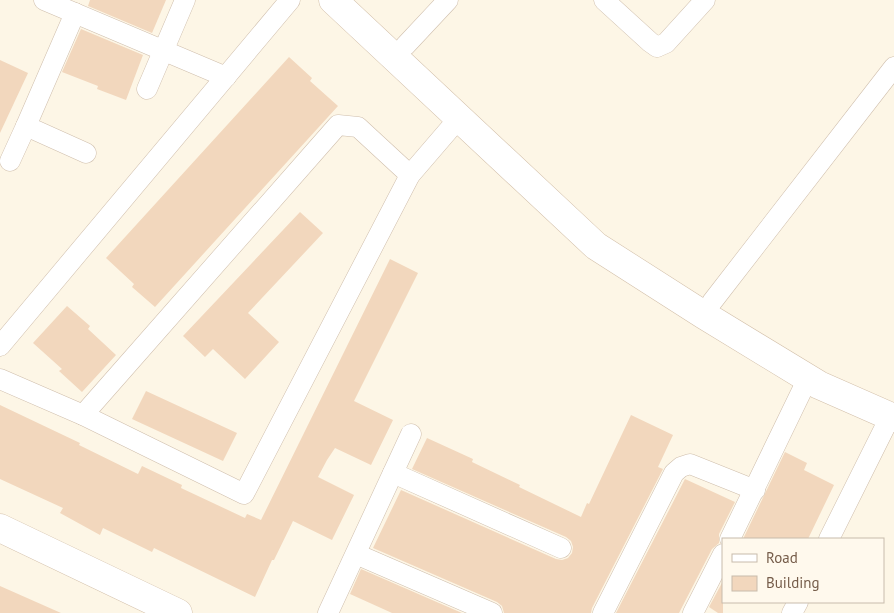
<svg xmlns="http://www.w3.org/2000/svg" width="894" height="613" viewBox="0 0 894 613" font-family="'PT Sans',sans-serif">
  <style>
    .building { fill: #f2d7bd }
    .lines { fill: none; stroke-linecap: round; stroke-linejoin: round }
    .street-casing { stroke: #cfbeac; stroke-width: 21 }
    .secondary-casing { stroke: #d2bfa9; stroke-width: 29 }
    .street { stroke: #fff; stroke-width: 20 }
    .secondary { stroke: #fff; stroke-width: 28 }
  </style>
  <rect width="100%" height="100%" fill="#fdf6e6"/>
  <g class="building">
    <polygon points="90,0 166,0 152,33 88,6"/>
    <polygon points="81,29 143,55 126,100 97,89 98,86 62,72"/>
    <polygon points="289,57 312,78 310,81 338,106 155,307 132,287 134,284 106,258"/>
    <polygon points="0,60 28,73 0,133"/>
    <polygon points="300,212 323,233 248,313 279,342 245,379 213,349 205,357 183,336"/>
    <polygon points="390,259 418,273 354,401 393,420 371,465 335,448 327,460 318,477 354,495 332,540 293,521 274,560 272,560 255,597 154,548 152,552 103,528 100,535 60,513 63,508 0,479 0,405 80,443 79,445 138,474 142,466 182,485 181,488 245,518 247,514 261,520"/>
    <polygon points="67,306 90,326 88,329 116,355 82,392 59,371 62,369 33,343"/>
    <polygon points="146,391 237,433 223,461 132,419"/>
    <polygon points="631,415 673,435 658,467 663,469 592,608 591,613 504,613 502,606 497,602 373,548 401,490 556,559 562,560 568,558 572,553 573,547 571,541 566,537 412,469 427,438 473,459 472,462 520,485 519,487 581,517 587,503 589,504"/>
    <polygon points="785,452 807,463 804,470 834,485 808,539 743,539"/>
    <polygon points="685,479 735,502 719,534 719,543 712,549 679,613 616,613"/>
    <polygon points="361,569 462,613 392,613 350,594"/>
    <polygon points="723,581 723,613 718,613 709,607"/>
    <polygon points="0,586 61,613 0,613"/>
  </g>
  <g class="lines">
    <g class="street-casing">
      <g id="street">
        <polyline points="44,0 226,77"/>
        <polyline points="604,0 650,42 657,47 666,43 705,0"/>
        <polyline points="75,13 26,126 86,153"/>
        <polyline points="405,46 448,0"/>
        <polyline points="147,89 185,0"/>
        <polyline points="10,161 26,126"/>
        <polyline points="712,302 894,67"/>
        <polyline points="0,346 290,0"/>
        <polyline points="0,379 83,415 244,494 410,175 459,118"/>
        <polyline points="83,415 338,125 358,127 410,175"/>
        <polyline points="393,473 561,548"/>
        <polyline points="730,539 808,378"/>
        <polyline points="829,539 890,417"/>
        <polyline points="356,554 492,613"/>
        <polyline points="328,613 411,434"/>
        <polyline points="603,613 674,473 681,467 690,464 755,490"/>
        <polyline points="693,613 723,554"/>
        <polyline points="792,613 798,602"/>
      </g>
    </g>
    <g class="secondary-casing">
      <g id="secondary">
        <polyline points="333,0 596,246 704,315 819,385 894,418"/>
        <polyline points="0,528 178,613"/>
      </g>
    </g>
    <use href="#street" class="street"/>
    <use href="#secondary" class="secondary"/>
  </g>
  <rect x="722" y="538" width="162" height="65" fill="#fff9ed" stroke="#c8bbac"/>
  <rect x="732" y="554" width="25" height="8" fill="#ffffff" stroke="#c8bbac"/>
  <text x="766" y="563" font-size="15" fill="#765d4a">Road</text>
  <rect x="732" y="576" width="25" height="15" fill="#f2d7bd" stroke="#c8bbac"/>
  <text x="766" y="588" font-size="15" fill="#765d4a">Building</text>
</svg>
